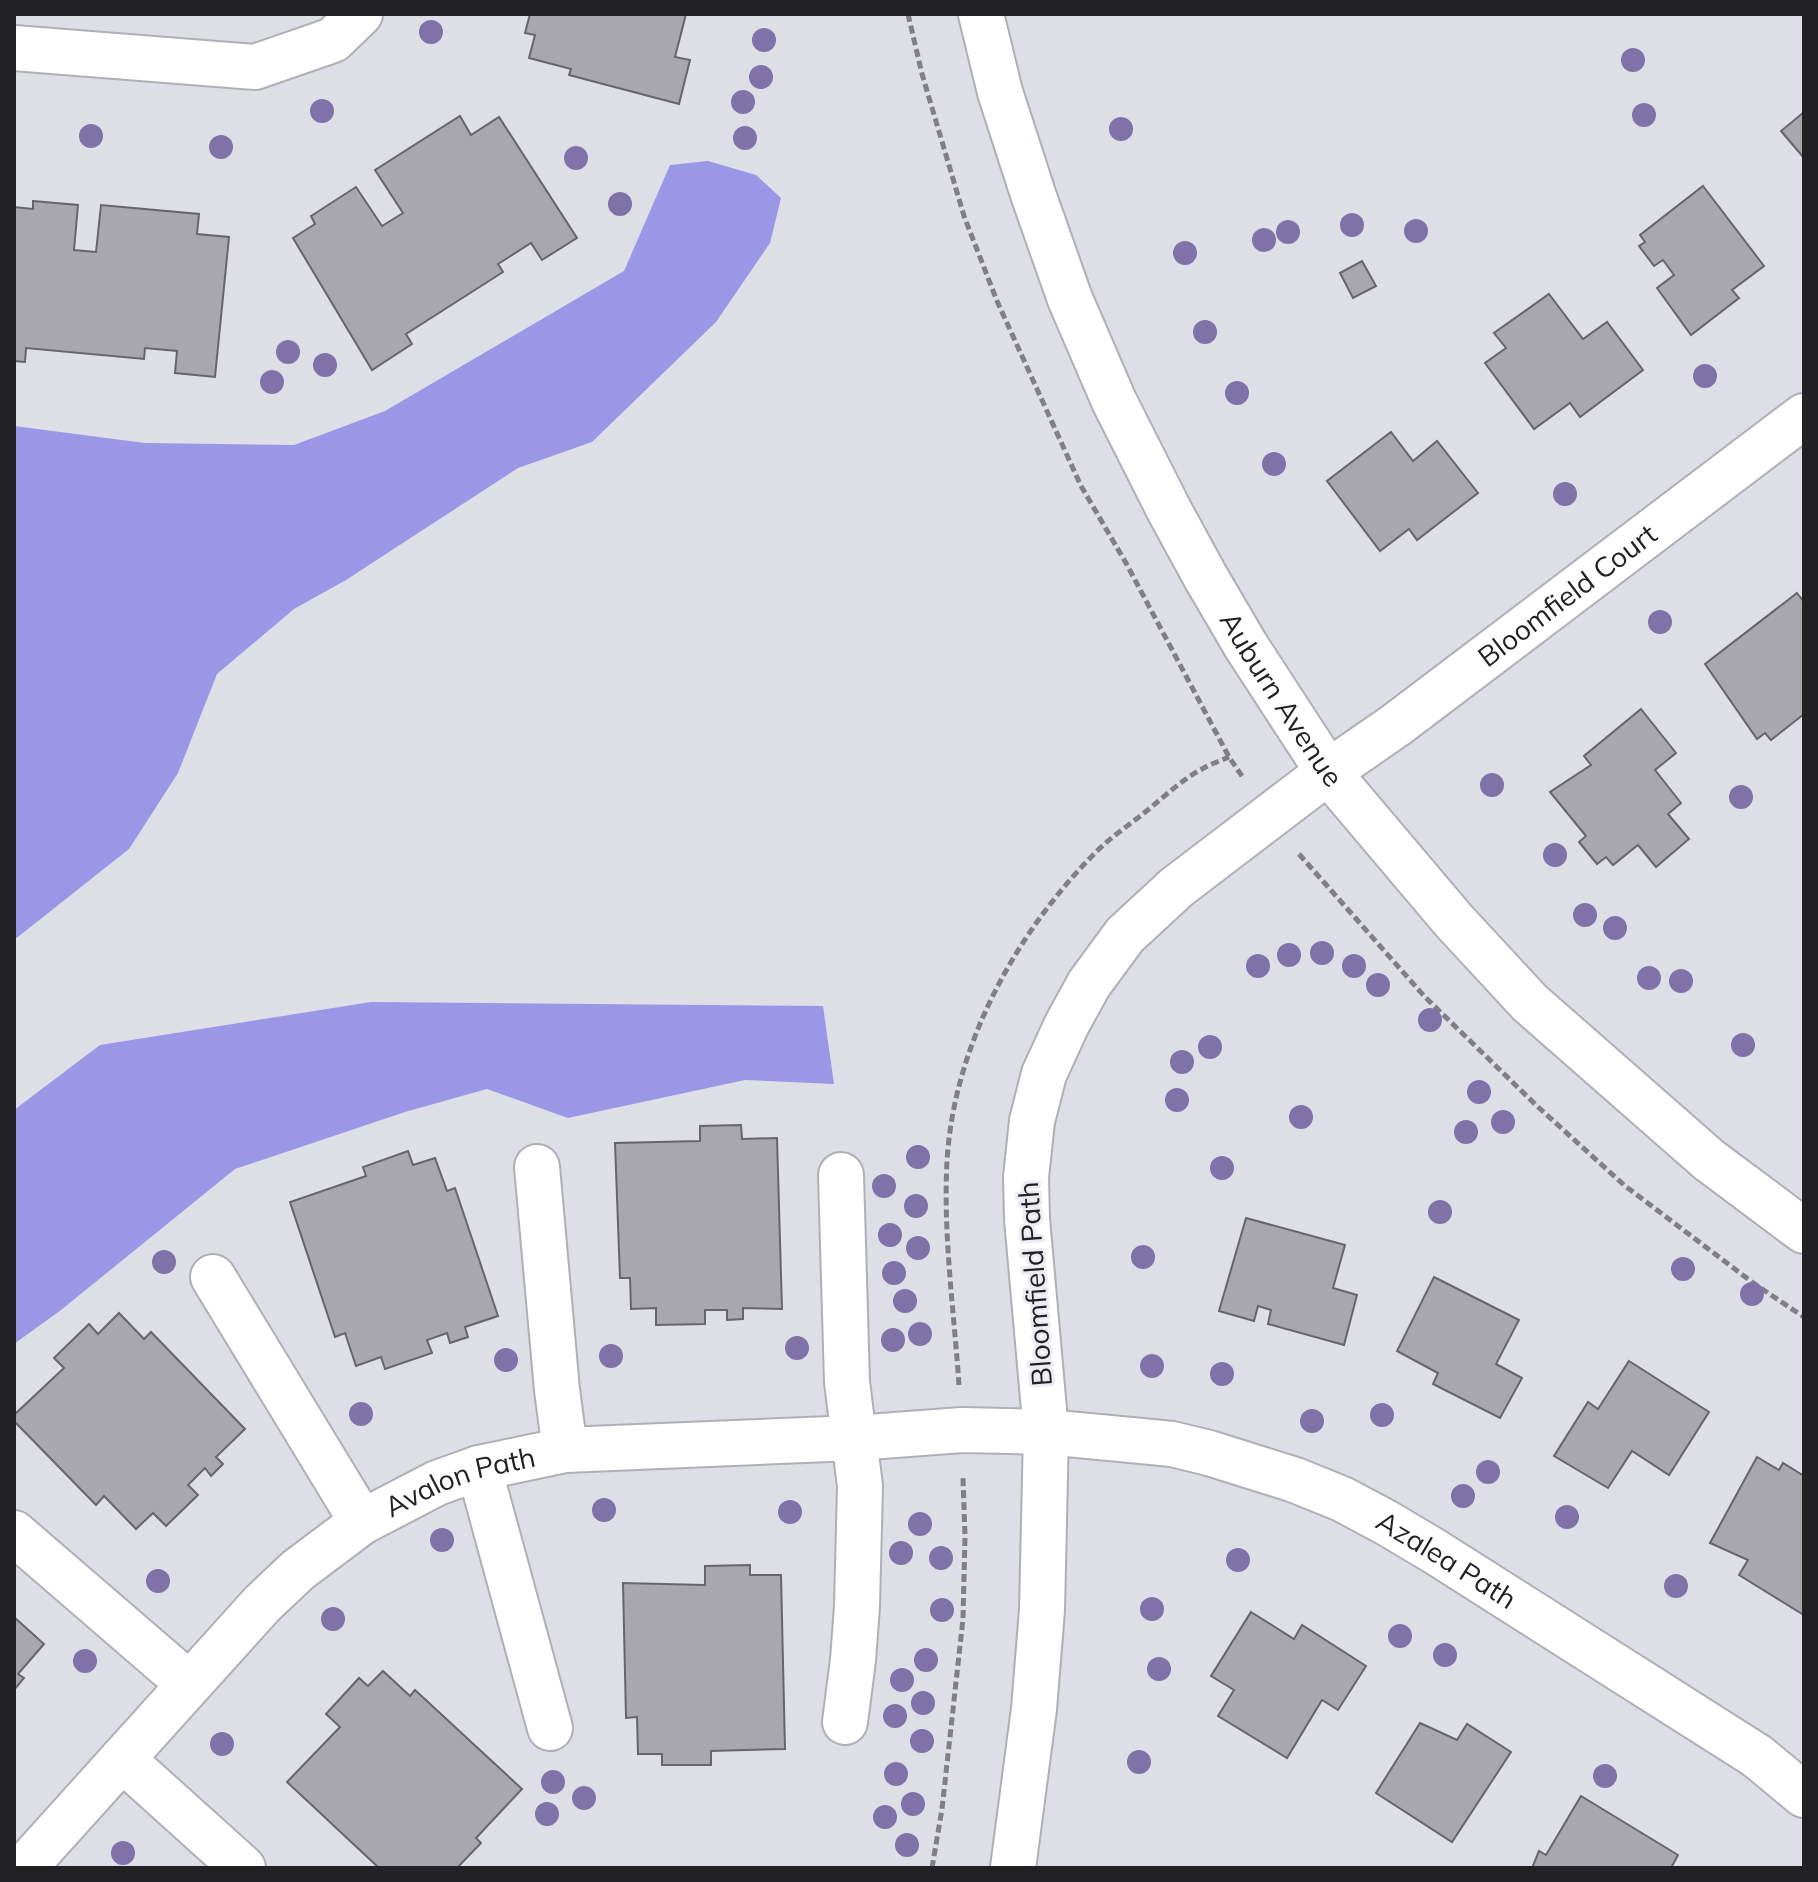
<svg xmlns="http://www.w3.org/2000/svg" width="1818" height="1882" viewBox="0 0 1818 1882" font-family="Mulish,sans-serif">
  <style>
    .forest { fill: #9c96e7 }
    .building { fill: #a7a7ad; stroke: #65656b; stroke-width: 2 }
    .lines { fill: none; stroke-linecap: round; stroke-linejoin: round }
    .minor-casing { stroke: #afafb6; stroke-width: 48 }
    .path { stroke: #7f7f84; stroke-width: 5; stroke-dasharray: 8 4; stroke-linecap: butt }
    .minor { stroke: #fff; stroke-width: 44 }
    .tree { fill: #7f72a9 }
    .labels { text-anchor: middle; stroke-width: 6; stroke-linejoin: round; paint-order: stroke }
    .street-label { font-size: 28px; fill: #222224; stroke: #ececf3 }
  </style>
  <rect width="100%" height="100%" fill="#dedee6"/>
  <g class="forest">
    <polygon points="708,161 756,175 781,198 770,243 716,322 592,442 518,468 346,580 294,609 217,674 178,773 129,849 14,940 14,426 145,443 294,445 385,411 624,271 670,165"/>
    <polygon points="371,1002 823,1006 834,1084 745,1080 568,1118 487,1089 405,1112 235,1169 61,1310 14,1344 14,1110 100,1045"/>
  </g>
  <g class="building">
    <polygon points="530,14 686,14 675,57 690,60 679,104 569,75 571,69 529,58 535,35 525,33"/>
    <polygon points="1804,112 1804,158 1781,131"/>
    <polygon points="460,116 471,135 499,117 577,238 542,260 531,243 498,264 503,272 406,334 412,344 372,370 293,238 315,224 311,216 356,187 382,226 403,213 375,170"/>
    <polygon points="1703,186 1764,266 1732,290 1739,298 1691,335 1657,288 1674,275 1663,260 1654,266 1639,246 1645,242 1640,235"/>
    <polygon points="33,201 78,205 74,250 96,252 101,205 199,214 197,234 229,237 215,377 175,373 177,351 145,348 144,359 26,348 25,362 14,361 14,207 33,209"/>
    <polygon points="1362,261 1376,286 1353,298 1340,273"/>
    <polygon points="1549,294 1583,339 1607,322 1643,370 1580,417 1570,403 1534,429 1485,363 1506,348 1494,333"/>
    <polygon points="1391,432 1413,461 1437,441 1478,493 1417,540 1409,529 1380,551 1327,481"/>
    <polygon points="1797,593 1804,602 1804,714 1771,740 1765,733 1757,739 1705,664"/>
    <polygon points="1641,709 1676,753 1655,770 1681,803 1668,814 1689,839 1656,867 1638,845 1613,865 1606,857 1597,864 1579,842 1586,836 1550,792 1591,765 1584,756"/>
    <polygon points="741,1125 742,1139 777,1138 782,1309 743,1308 743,1319 727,1320 727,1310 705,1310 705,1324 656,1325 656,1308 631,1309 630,1278 620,1278 615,1143 700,1141 700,1126"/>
    <polygon points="408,1151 413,1165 435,1158 447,1191 455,1188 498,1316 465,1327 468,1337 450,1343 447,1333 427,1340 432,1353 385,1369 381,1357 356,1366 345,1333 335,1337 290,1202 366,1176 363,1167"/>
    <polygon points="1246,1218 1345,1245 1333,1288 1357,1295 1344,1345 1268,1324 1271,1310 1258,1306 1254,1321 1219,1311"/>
    <polygon points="1434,1277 1519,1320 1496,1364 1522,1378 1500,1418 1433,1384 1438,1373 1397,1351"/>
    <polygon points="119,1313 144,1339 151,1332 245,1429 216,1457 223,1464 211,1476 205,1468 188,1485 198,1495 166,1526 153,1513 136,1529 104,1496 96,1505 14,1421 14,1415 64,1368 54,1358 89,1324 98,1334"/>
    <polygon points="1629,1361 1709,1412 1669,1475 1632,1451 1608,1488 1554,1456 1588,1402 1598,1409"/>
    <polygon points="1757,1457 1779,1470 1783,1463 1804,1476 1804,1611 1802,1614 1739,1575 1748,1560 1710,1543"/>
    <polygon points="750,1565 750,1575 781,1575 785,1749 711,1751 711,1765 662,1765 662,1754 638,1754 637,1717 626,1718 623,1583 705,1585 705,1566"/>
    <polygon points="1251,1612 1294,1639 1302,1625 1366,1666 1338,1710 1322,1700 1287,1758 1218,1716 1234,1690 1211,1676"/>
    <polygon points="14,1617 44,1644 18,1674 24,1678 14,1690"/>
    <polygon points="383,1671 410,1696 415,1690 522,1789 476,1838 481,1843 457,1868 379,1868 287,1782 340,1727 326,1714 359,1678 368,1686"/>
    <polygon points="1420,1723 1457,1740 1467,1724 1511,1752 1452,1842 1376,1793"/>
    <polygon points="1581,1796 1678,1855 1671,1868 1532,1868 1539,1851 1546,1855"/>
  </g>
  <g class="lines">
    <g class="minor-casing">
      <g id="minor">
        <path id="s1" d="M 981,14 L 1000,92 L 1033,194 L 1070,299 L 1114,401 L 1169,510 L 1205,576 L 1246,646 L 1328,772 L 1454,921 L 1530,1003 L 1709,1160 L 1804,1231"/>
        <polyline points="14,48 255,67 333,40 360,14"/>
        <polyline points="537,1167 557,1390 565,1450"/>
        <polyline points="841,1175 847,1382 860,1486 857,1606 853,1660 845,1722"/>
        <polyline points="213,1277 362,1522"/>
        <polyline points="479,1468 550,1728"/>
        <polyline points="14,1533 189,1684"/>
        <polyline points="122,1759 243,1868"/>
        <path id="s2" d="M 24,1868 L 262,1604 L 298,1570 L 362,1522 L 437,1483 L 479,1468 L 565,1450 L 855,1438 L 962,1430 L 1046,1432 L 1131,1440 L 1172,1444 L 1209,1453 L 1295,1480 L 1342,1499 L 1387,1523 L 1434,1551 L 1757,1756 L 1804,1795"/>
        <path id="s3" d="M 1013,1868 L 1034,1709 L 1042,1610 L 1046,1432 L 1027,1219 L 1026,1177 L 1032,1121 L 1044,1074 L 1067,1024 L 1089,984 L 1125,935 L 1177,887 L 1328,772 L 1396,725 L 1804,416"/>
      </g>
    </g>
    <g class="path">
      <polyline points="908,14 922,74 964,216 997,301 1081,486 1126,563 1229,757 1244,779"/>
      <polyline points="1299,854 1425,997 1537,1106 1624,1185 1756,1285 1804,1317"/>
      <path d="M 959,1385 C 954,1311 943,1235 947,1161 C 954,1045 1016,932 1097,851 C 1111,837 1128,826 1144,813 C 1162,799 1181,780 1202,769 C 1210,764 1220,761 1229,757"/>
      <polyline points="932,1868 942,1809 963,1619 965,1536 963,1478"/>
    </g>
    <use href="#minor" class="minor"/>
  </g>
  <g class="tree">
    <circle cx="431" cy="32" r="12"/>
    <circle cx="764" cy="40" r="12"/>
    <circle cx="1633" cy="60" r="12"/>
    <circle cx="761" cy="77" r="12"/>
    <circle cx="743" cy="102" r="12"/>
    <circle cx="322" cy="111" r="12"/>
    <circle cx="1644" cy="115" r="12"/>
    <circle cx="1121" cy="129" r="12"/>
    <circle cx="91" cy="136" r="12"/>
    <circle cx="745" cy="138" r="12"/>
    <circle cx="221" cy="147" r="12"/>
    <circle cx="576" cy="158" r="12"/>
    <circle cx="620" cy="204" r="12"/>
    <circle cx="1352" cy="225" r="12"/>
    <circle cx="1416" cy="231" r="12"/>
    <circle cx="1288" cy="232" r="12"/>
    <circle cx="1264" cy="240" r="12"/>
    <circle cx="1185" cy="253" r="12"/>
    <circle cx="1205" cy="332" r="12"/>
    <circle cx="288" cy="352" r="12"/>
    <circle cx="325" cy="365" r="12"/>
    <circle cx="1705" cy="376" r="12"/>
    <circle cx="272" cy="382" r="12"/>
    <circle cx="1237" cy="393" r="12"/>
    <circle cx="1274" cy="464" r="12"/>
    <circle cx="1565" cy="494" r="12"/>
    <circle cx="1660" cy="622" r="12"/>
    <circle cx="1492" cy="785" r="12"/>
    <circle cx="1741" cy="797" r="12"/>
    <circle cx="1555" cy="855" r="12"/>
    <circle cx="1585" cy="915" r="12"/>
    <circle cx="1615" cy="928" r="12"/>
    <circle cx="1322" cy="953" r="12"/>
    <circle cx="1289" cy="955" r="12"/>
    <circle cx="1258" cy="966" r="12"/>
    <circle cx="1354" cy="966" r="12"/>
    <circle cx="1649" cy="978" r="12"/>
    <circle cx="1681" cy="981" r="12"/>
    <circle cx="1378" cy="985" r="12"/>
    <circle cx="1430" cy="1020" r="12"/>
    <circle cx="1743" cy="1045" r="12"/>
    <circle cx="1210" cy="1047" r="12"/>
    <circle cx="1182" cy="1062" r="12"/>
    <circle cx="1479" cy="1092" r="12"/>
    <circle cx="1177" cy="1100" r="12"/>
    <circle cx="1301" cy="1117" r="12"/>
    <circle cx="1503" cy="1122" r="12"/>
    <circle cx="1466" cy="1132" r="12"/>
    <circle cx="918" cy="1157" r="12"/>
    <circle cx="1222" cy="1168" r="12"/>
    <circle cx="884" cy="1186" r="12"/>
    <circle cx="916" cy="1206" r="12"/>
    <circle cx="1440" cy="1212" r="12"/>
    <circle cx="890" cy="1235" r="12"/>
    <circle cx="918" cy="1248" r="12"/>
    <circle cx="1143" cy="1257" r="12"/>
    <circle cx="164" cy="1262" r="12"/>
    <circle cx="1683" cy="1269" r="12"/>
    <circle cx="894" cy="1273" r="12"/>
    <circle cx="1752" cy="1294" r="12"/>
    <circle cx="905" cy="1301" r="12"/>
    <circle cx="920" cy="1334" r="12"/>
    <circle cx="893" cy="1340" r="12"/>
    <circle cx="797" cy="1348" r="12"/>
    <circle cx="611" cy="1356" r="12"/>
    <circle cx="506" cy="1360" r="12"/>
    <circle cx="1152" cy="1366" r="12"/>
    <circle cx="1222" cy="1374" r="12"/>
    <circle cx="361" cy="1414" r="12"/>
    <circle cx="1382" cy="1415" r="12"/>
    <circle cx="1312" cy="1421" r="12"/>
    <circle cx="1488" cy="1472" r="12"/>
    <circle cx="1463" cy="1496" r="12"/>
    <circle cx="604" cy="1510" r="12"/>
    <circle cx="790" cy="1512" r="12"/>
    <circle cx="1567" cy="1517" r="12"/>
    <circle cx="920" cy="1524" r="12"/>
    <circle cx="442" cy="1540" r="12"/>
    <circle cx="901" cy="1553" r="12"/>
    <circle cx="941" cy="1558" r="12"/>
    <circle cx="1238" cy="1560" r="12"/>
    <circle cx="158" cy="1581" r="12"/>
    <circle cx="1676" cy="1586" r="12"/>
    <circle cx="1152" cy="1609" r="12"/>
    <circle cx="942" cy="1610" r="12"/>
    <circle cx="333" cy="1619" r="12"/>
    <circle cx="1400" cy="1636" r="12"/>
    <circle cx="1445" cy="1655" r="12"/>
    <circle cx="926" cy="1660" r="12"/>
    <circle cx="85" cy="1661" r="12"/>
    <circle cx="1159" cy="1669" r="12"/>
    <circle cx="902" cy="1680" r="12"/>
    <circle cx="923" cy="1703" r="12"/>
    <circle cx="895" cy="1716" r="12"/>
    <circle cx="922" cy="1741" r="12"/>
    <circle cx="222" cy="1744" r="12"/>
    <circle cx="1139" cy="1762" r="12"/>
    <circle cx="896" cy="1774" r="12"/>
    <circle cx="1605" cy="1776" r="12"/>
    <circle cx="553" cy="1782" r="12"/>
    <circle cx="584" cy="1798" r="12"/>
    <circle cx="913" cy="1804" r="12"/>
    <circle cx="547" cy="1814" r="12"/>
    <circle cx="885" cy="1817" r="12"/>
    <circle cx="907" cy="1845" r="12"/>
    <circle cx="123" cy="1853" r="12"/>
  </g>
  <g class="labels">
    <g class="street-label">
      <text dy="10" stroke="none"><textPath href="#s3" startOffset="1518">Bloomfield Court</textPath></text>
      <text dy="10" stroke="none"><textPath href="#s1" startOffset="752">Auburn Avenue</textPath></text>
      <text transform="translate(1035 1284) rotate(-94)" y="10">Bloomfield Path</text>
      <text dy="10" stroke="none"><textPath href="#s2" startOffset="592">Avalon Path</textPath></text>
      <text dy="10" stroke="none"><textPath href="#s2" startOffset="1610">Azalea Path</textPath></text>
    </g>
  </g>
  <rect width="1818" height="1882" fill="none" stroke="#222224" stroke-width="32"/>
</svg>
